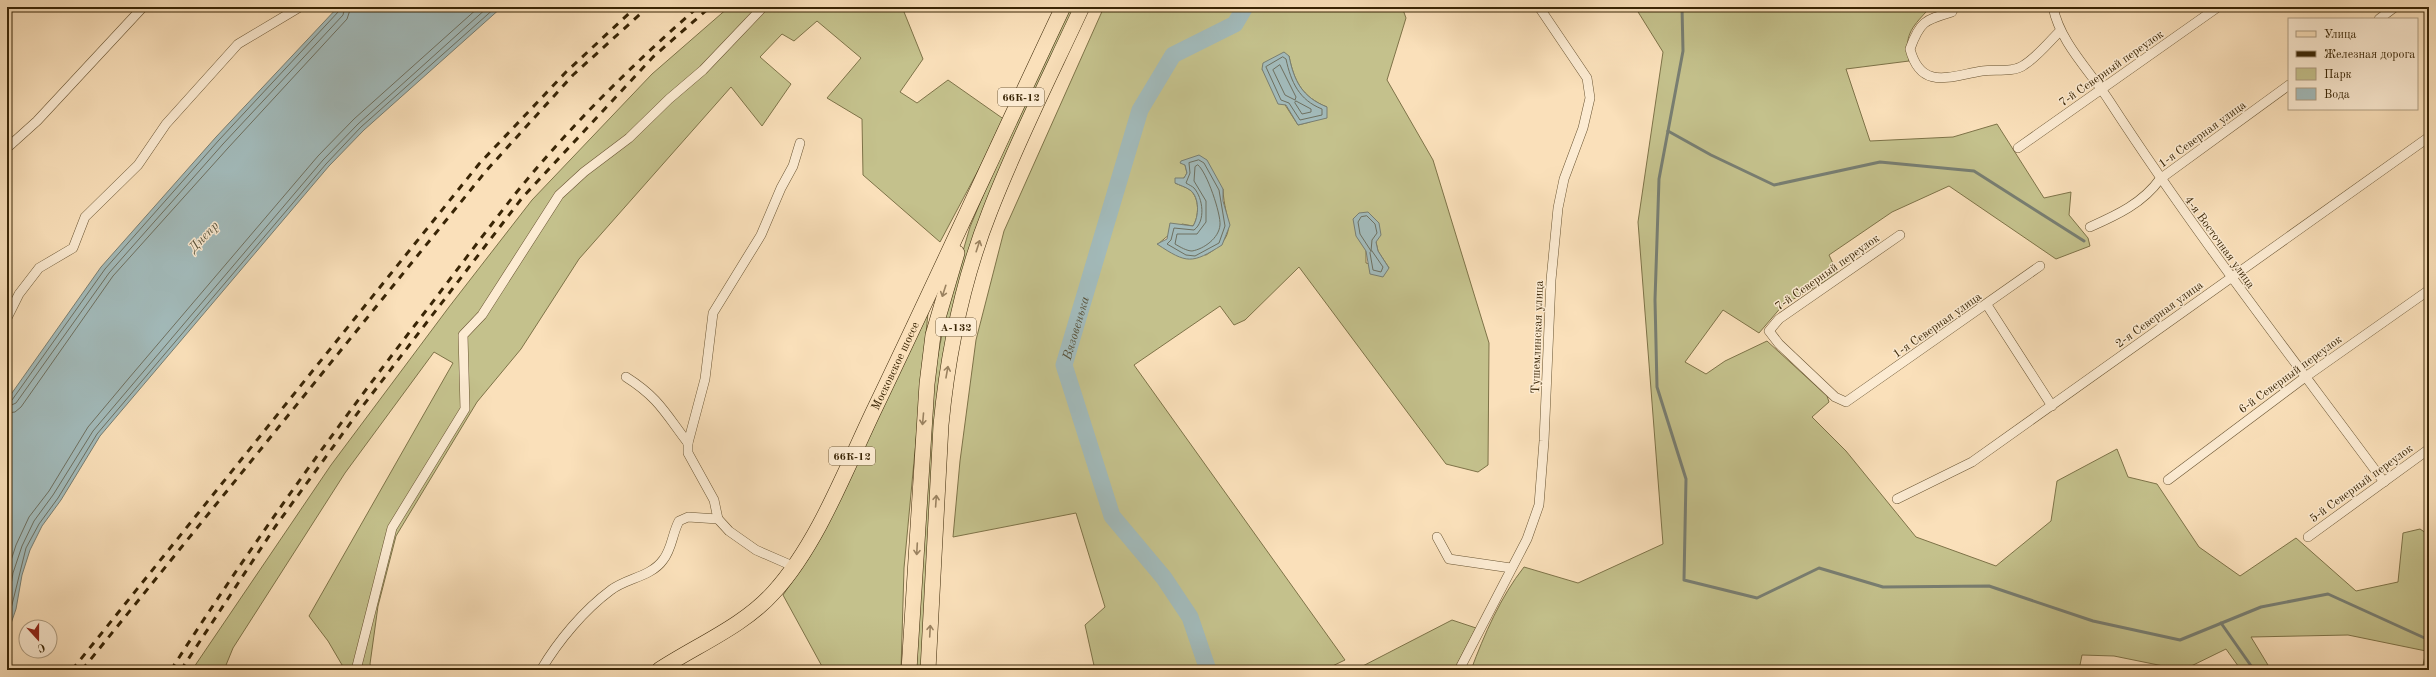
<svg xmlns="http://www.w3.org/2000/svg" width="2436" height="677" viewBox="0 0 2436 677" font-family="'Old Standard TT',serif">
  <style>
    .green { fill: #c4c18c; stroke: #7e7348; fill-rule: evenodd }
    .water { fill: #a2baba; stroke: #787e72 }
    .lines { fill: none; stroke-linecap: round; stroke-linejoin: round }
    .shore { stroke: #6e7060; stroke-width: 1 }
    .stream { stroke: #787e72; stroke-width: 3 }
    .river { stroke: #a2baba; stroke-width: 17 }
    .minor-casing { stroke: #695432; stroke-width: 10 }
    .primary-casing { stroke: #392505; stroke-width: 16 }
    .minor { stroke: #fcebd2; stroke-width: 9 }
    .primary { stroke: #fae0ba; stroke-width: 15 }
    .rail { stroke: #392505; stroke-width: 3; stroke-dasharray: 7 7; stroke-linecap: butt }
    .oneway { stroke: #9a8260 }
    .labels { text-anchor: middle; stroke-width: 3; stroke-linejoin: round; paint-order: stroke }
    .shield { fill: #fcebd2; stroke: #746042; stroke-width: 1 }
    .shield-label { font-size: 11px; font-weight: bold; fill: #392505 }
    .street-label { font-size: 12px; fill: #392505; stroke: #fcebd2 }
    .water-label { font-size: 13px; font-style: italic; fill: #58523b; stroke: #fcebd2 }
  </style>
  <rect width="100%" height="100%" fill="#fae0ba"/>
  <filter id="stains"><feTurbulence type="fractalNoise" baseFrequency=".005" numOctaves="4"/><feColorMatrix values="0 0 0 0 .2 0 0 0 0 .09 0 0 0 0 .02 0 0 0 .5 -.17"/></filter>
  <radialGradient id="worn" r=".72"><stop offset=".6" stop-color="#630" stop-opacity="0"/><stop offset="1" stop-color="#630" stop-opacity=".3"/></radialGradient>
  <g class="green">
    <polygon points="729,7 902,7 923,59 900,92 917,103 948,80 1005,120 940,242 863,175 862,119 827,98 861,58 817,21 794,41 782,34 760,57 791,84 762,126 731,87 579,259 521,349 477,402 396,536 378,606 370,664 372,670 345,670 328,641 309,616 453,363 434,352 345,473 233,648 224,670 192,670 331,465 449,307 532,200 652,74"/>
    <polygon points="1070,7 1076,7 955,300 923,670 916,670 933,380 949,299 970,227 987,186"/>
    <path d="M 1104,7 L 1402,7 L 1406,18 L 1387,80 L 1433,160 L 1489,343 L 1488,465 L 1478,472 L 1446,464 L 1299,267 L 1245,320 L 1234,325 L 1220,306 L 1134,365 L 1345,660 L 1324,670 L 1095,670 L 1085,625 L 1105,607 L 1076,513 L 953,537 L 960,461 L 976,340 L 1004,231 ZM 1289,56 C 1294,81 1302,97 1327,107 L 1310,122 L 1298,125 L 1262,69 ZM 1185,165 L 1223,189 C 1224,222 1242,233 1206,255 L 1158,244 L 1182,224 L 1193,226 C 1199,217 1200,198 1190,190 C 1186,187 1179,185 1175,183 L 1184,178 L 1187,173 ZM 1376,242 L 1378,251 L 1389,268 L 1366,263 L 1366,251 Z"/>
    <path d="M 1635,7 L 1906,7 L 1927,11 C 1911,28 1904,36 1909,61 L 1846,69 L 1870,141 L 1953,137 L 1997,124 L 2044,198 L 2071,192 L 2069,215 L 2088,238 L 2090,246 L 2056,259 L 1949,186 L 1892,212 L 1829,255 L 1838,274 L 1783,305 L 1759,333 L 1723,310 L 1685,362 L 1706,374 L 1725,361 L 1767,341 L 1827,396 L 1829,402 L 1812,417 L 1846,451 L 1916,537 L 1996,566 L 2051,521 L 2057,481 L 2117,449 L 2128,477 L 2157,484 L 2199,547 L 2240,576 L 2296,538 L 2356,591 L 2398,582 L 2403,533 L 2420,529 L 2429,535 L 2429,670 L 2422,670 L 2426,651 L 2348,635 L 2251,637 L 2271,670 L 2241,670 L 2226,649 L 2183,670 L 2114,656 L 2082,655 L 2079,670 L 1471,670 C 1484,635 1501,596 1524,567 L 1578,583 L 1663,544 L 1638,222 L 1663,52 Z"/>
    <polygon points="929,302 904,568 901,670 824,670 783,595 810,556"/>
    <polygon points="1452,620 1476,628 1454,670 1355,670"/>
  </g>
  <g class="water">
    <polygon points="338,7 502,7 364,130 329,166 100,436 61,500 42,526 30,550 22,575 16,609 7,635 7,400 101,267 216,137"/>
    <path d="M 1284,52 L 1289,56 C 1294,81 1302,97 1327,107 L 1327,118 L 1298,125 L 1286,105 L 1278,104 L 1262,69 L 1263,63 Z"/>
    <path d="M 1199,155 L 1207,160 L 1223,189 L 1223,201 L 1230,225 L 1222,245 C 1192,264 1187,264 1157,244 L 1167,239 L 1170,223 L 1193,226 C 1199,217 1200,197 1190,190 C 1186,187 1179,185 1175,183 L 1175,178 L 1184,178 L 1187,173 L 1185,165 L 1180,163 L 1181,161 Z"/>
    <polygon points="1368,212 1379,223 1381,235 1376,242 1378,251 1389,268 1383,277 1370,274 1366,251 1356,236 1353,219 1359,213"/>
  </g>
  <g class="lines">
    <g class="shore">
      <path d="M 1283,57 L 1286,59 C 1291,82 1299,100 1322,109 L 1322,115 L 1300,120 L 1289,103 L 1281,100 L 1266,67 Z"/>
      <polygon points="1280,65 1296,97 1295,100 1285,95 1273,70"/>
      <polygon points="1296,101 1311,109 1311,112 1302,114 1295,103"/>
      <path d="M 1199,160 L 1204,163 L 1219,190 L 1225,226 L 1219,243 L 1195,256 L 1186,255 L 1167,244 L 1171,240 L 1174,228 L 1194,230 C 1206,221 1203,198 1194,188 C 1192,186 1189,185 1186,183 L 1190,173 L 1189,163 Z"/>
      <path d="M 1198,165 C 1207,172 1221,214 1220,225 C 1219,238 1204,249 1192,251 C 1187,251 1180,247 1175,244 L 1177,234 L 1197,234 L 1206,222 L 1206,201 L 1194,181 L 1195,167 Z"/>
      <polygon points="1367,216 1375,224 1377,233 1372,240 1371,251 1360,234 1358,222 1361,217"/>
      <polygon points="1372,251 1383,267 1381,272 1373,270 1370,253"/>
      <polyline points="7,402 12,400 105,269 219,140 339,11 340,7"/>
      <polyline points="7,407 16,403 109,273 223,144 343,15 345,7"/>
      <polyline points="7,413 15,412 21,407 113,276 228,148 347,19 351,7"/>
      <polyline points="7,573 16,545 29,517 49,491 88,427 129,378 318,156 354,119 479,7"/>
      <polyline points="7,609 13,573 22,546 34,521 53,495 93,431 323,160 358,124 488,7"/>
      <polyline points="7,625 26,548 39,524 58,498 97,434 326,164 361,127 496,7"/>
    </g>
    <g class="stream">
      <polyline points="1682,7 1683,51 1659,179 1655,300 1657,387 1686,479 1684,580 1757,598 1819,568 1883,587 1989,586 2093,621 2180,640 2261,607 2328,594 2429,640"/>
      <polyline points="1668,131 1711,155 1774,185 1880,162 1974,171 2084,241"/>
      <polyline points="2221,623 2254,670"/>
    </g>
    <path class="river" id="s1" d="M 1208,670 L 1190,617 L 1164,578 L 1112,516 L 1064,365 L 1140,110 L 1173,55 L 1235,24 L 1245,7"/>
    <g class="minor-casing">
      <g id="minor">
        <path d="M 1954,7 L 1952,12 C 1925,20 1920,21 1910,49 C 1921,91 1950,76 1982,71 C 1995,69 2013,73 2024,65 C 2037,57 2049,42 2060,31"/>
        <path d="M 2053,7 C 2060,43 2091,72 2110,102 C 2195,233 2291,356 2384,482"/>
        <polyline points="2379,19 2395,7"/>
        <polyline points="7,148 37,121 143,7"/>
        <polyline points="2018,148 2218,7"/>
        <polyline points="7,203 7,206"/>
        <path d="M 2090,227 C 2117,215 2143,203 2160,179 L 2289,85"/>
        <polyline points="1900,235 1779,319 1769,331 1779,344 1835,397 1846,402 2040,266"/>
        <polyline points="1987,305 2052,406"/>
        <polyline points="7,318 19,294 39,268 73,248 85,217 138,165 166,124 238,44 300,7"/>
        <path d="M 626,377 C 659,398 665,413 688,443"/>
        <polyline points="2168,480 2304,378 2429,290"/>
        <polyline points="1897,499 1972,462 2429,137"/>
        <polyline points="1437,537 1449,559 1511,568"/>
        <polyline points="2308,537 2429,449"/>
        <polyline points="795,567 756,550 729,531 718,519 714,500 688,453 688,443 705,379 713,313 761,235 781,188 793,166 800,143"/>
        <polyline points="356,670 392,528 465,409 463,335 482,315 559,195 584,172 629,138 669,99 703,70 763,7"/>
        <path d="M 541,670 C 558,641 584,610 611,590 C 626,578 651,577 663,560 C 672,549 672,534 679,521 L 688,517 L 718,519"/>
        <polyline points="1459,670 1527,539 1539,505 1544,441 1551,280 1558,208 1564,179 1583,128 1590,98 1587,78 1539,7"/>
      </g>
    </g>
    <g class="primary-casing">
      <g id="primary">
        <path id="s2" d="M 659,670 C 697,645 744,626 774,592 C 818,544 847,466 875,408 C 939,275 1000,140 1063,7"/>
        <polyline points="909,670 927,384 933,335 957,253"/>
        <path d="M 928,670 L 941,425 C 948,352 963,279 990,211 C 1017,141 1051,74 1082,7"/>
      </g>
    </g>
    <use href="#minor" class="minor"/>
    <use href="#primary" class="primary"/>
    <g class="rail">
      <polyline points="72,670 479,164 566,72 636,7"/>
      <polyline points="82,670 486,171 573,75 648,7"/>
      <path d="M 171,670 C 247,551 329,437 415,325 C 449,281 482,236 516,193 C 571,125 633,64 698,7"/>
      <polyline points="181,670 275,527 362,407 522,198 653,57 710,7"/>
    </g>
  </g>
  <defs><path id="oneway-shaft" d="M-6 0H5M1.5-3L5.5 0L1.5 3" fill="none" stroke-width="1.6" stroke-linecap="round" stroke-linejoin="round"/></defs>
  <g class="oneway">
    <use href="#oneway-shaft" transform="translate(978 246) rotate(-72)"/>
    <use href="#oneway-shaft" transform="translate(944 291) rotate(108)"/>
    <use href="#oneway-shaft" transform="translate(947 372) rotate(-80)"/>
    <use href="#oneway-shaft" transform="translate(923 419) rotate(95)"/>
    <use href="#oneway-shaft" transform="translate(936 501) rotate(-86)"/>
    <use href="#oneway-shaft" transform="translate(917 549) rotate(93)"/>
    <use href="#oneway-shaft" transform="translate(930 631) rotate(-87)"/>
  </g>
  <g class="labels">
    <g class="shield">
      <rect x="998" y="88" width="46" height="18" rx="3"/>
      <rect x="936" y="318" width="40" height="18" rx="3"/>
      <rect x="829" y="447" width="46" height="18" rx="3"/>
    </g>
    <g class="shield-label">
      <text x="1021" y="101">66К-12</text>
      <text x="956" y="331">А-132</text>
      <text x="852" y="460">66К-12</text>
    </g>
    <g class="street-label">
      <text transform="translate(2111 68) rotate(-35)" y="4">7-й Северный переулок</text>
      <text transform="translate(2202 134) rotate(-36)" y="4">1-я Северная улица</text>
      <text transform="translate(2220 242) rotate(54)" y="4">4-я Восточная улица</text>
      <text transform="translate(1827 272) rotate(-35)" y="4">7-й Северный переулок</text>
      <text transform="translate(2159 314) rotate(-36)" y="4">2-я Северная улица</text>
      <text transform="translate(1937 325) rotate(-35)" y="4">1-я Северная улица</text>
      <text transform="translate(1537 337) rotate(-88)" y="4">Тушемлинская улица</text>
      <text dy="4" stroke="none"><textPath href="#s2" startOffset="397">Московское шоссе</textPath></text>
      <text transform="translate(2290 374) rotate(-36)" y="4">6-й Северный переулок</text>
      <text transform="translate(2361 483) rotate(-36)" y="4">5-й Северный переулок</text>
    </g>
    <g class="water-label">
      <text transform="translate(203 236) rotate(-47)" y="5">Днепр</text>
      <text dy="5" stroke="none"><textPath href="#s1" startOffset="381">Вязовенька</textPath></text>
    </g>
  </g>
  <rect width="2436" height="677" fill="none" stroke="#fae0ba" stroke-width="24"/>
  <rect x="8" y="8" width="2420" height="661" fill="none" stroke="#392505" stroke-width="2"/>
  <rect x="12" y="12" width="2412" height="653" fill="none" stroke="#392505"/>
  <rect x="2288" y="18" width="130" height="92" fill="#fcebd2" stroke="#ae9c80"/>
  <rect x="2296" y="31" width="20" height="6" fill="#fae0ba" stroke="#ae9c80"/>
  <text x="2324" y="38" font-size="12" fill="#392505">Улица</text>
  <rect x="2296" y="51" width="20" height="6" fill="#392505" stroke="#ae9c80"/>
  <text x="2324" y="58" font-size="12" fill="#392505">Железная дорога</text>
  <rect x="2296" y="68" width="20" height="12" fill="#c4c18c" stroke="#ae9c80"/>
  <text x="2324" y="78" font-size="12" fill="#392505">Парк</text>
  <rect x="2296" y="88" width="20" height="12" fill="#a2baba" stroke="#ae9c80"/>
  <text x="2324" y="98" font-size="12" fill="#392505">Вода</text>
  <g transform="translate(38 639) rotate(159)"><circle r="19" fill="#fcebd2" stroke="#ae9c80"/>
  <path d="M0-3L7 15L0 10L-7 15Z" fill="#8f2418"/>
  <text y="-6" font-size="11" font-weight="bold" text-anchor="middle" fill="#392505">С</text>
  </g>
  <rect width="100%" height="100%" filter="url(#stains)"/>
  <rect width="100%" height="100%" fill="url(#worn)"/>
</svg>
